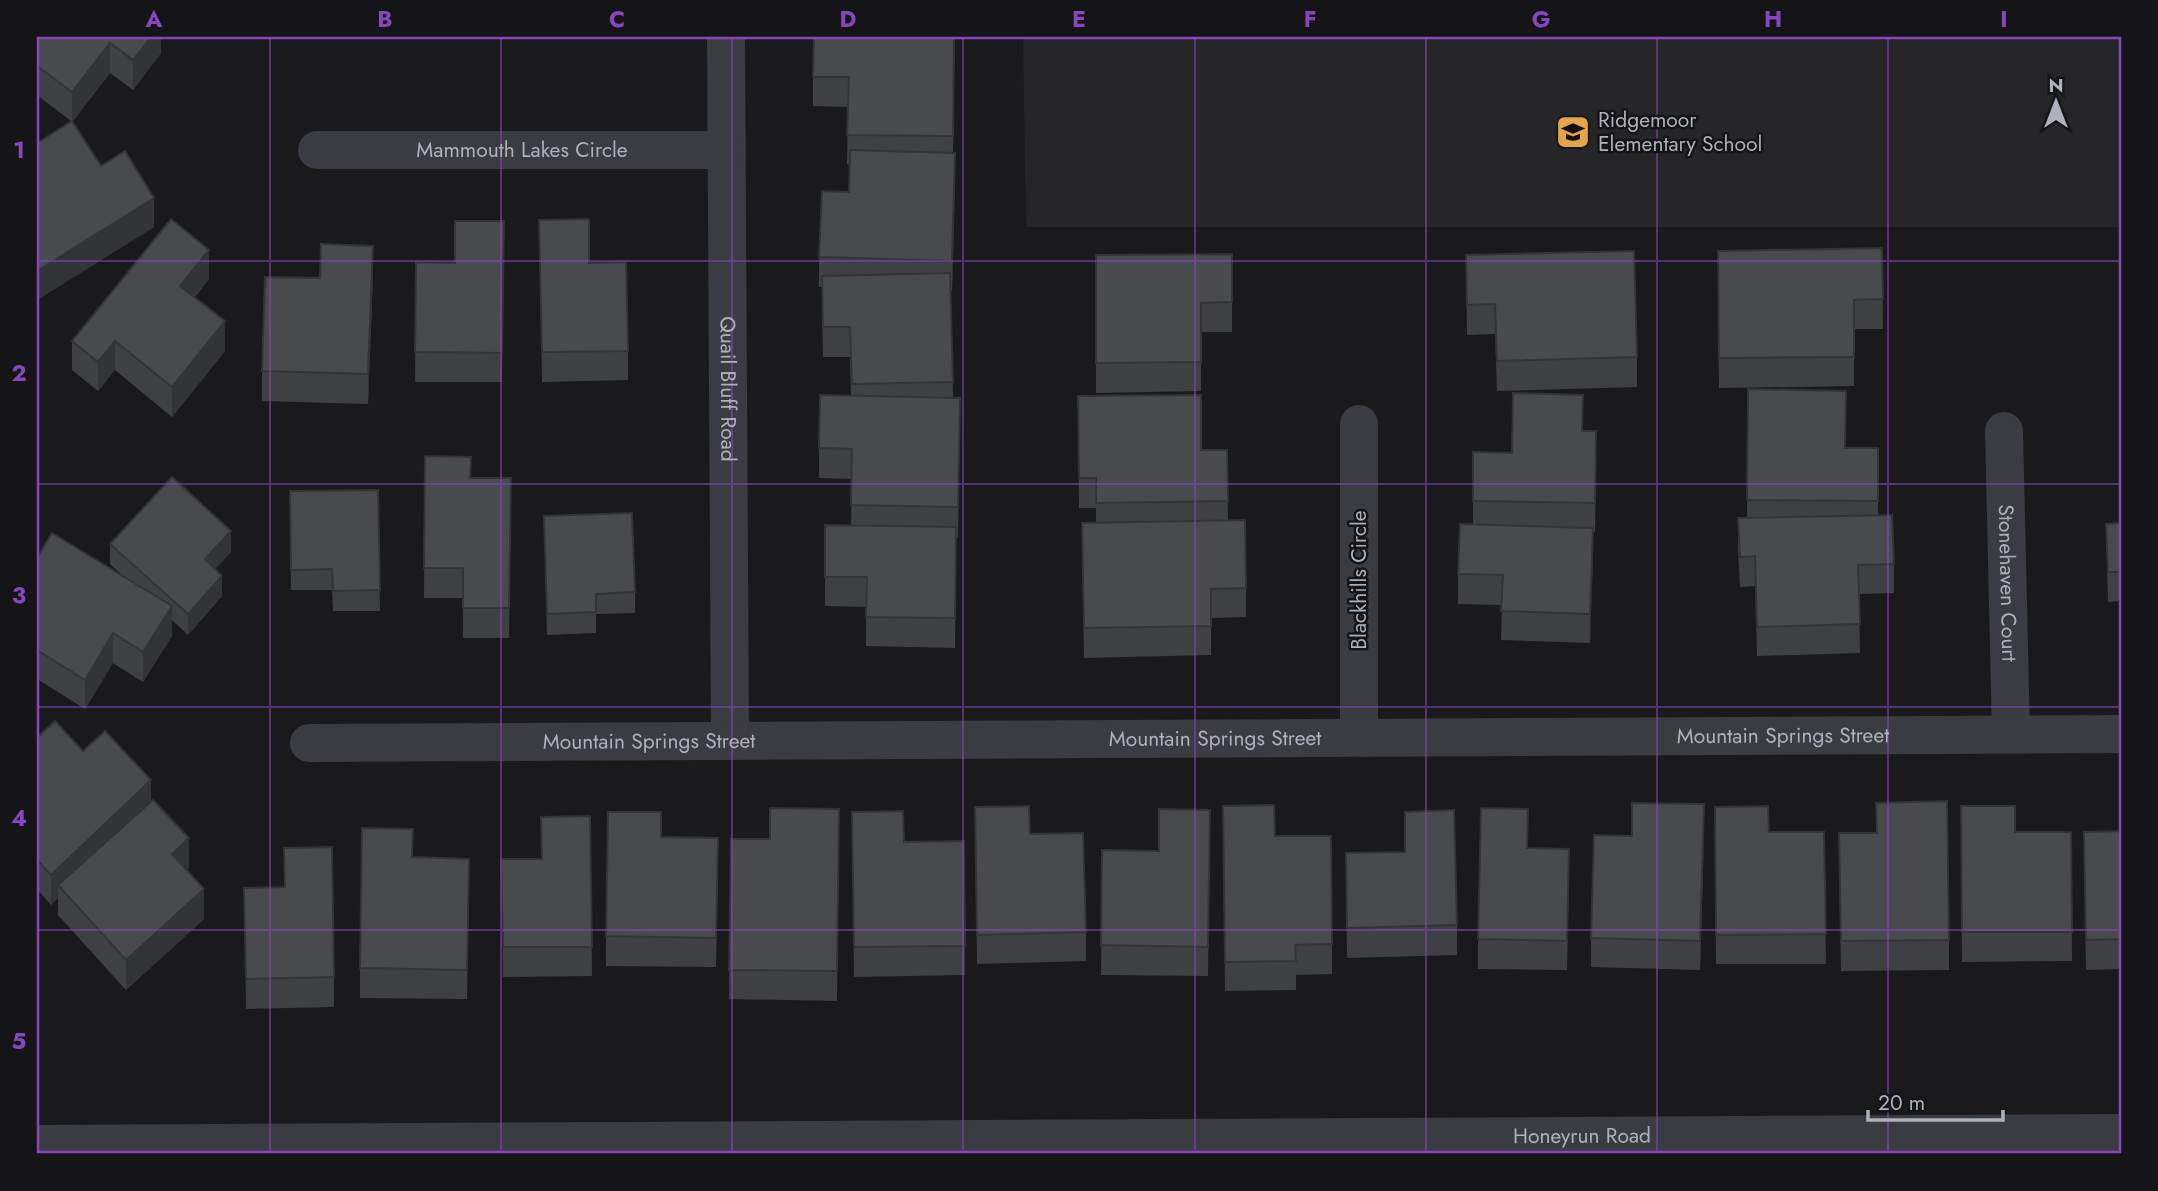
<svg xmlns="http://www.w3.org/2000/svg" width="2158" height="1191" viewBox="0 0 2158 1191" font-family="Jost,sans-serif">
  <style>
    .built { fill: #262629 }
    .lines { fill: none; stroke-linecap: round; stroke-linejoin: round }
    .minor { stroke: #3b3c41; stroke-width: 38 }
    .tertiary { stroke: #3b3c41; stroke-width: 38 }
    .wall { fill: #3f4043 }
    .shaded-wall { fill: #333437 }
    .building { fill: #494a4e; stroke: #333437; stroke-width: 2 }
    .grid { fill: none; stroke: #8547be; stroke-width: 2; stroke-opacity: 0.55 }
    .labels { text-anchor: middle; stroke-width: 5; stroke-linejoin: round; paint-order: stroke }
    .poi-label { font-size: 21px; fill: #adb2ba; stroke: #151517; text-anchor: start }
    .street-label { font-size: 21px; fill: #adb2ba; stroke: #151517 }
    .neatline { fill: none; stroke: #8547be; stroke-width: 2.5 }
    .grid-label { font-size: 23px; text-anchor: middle; font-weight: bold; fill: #8547be }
  </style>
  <rect width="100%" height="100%" fill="#1a1a1c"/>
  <polygon class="built" points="1023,37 2121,37 2121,227 1026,227"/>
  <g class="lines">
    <g class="minor">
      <path id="s1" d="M 726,37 L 730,740"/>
      <path id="s2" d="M 317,150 L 726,150"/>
      <path id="s3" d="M 2004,431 L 2011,734"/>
      <polyline points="1359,737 1359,424"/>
      <path id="s4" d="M 309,743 L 2121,734"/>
    </g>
    <path class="tertiary" id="s5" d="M 37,1144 L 2121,1133"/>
  </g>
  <g class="wall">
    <polygon points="37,37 161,37 161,53 133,90 110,73 73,121 101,166 154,227 37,300 37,143 71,121 37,95"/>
    <polygon points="955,37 953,153 955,182 952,291 951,291 953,398 960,398 958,537 956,537 955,648 866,646 866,607 825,606 825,525 851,525 852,479 819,478 819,448 851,396 850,357 823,357 822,287 819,287 819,257 849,192 850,165 847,164 848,107 813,106 813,77"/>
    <polygon points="539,220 589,263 628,351 628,380 542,382"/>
    <polygon points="504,221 502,382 415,382 416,262 455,263"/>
    <polygon points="1882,248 1883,329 1854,329 1854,386 1719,388 1718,251"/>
    <polygon points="1232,254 1232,332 1201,332 1201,391 1096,393 1096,255"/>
    <polygon points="1466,255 1637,357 1637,387 1497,391 1495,334 1467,335"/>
    <polygon points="373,276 368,404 262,401 262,371 320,278"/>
    <polygon points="209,279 195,297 225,351 172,417 115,370 98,391 72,370 72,341"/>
    <polygon points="1748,389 1845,448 1878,448 1878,515 1894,564 1894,593 1859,594 1860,653 1757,656 1755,586 1740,587 1738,548 1738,518 1747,518"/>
    <polygon points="1078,396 1201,450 1227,450 1228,520 1246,588 1246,617 1211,618 1211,655 1084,658 1082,523 1096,523 1096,508 1079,508"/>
    <polygon points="1582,431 1596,461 1595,532 1593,532 1590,643 1501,640 1502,605 1458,604 1458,574 1473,525 1473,452 1512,453"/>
    <polygon points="425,456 471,478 511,478 509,638 463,638 463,598 424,598"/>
    <polygon points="378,490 380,611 333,611 332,590 291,590 290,491"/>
    <polygon points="544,516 635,592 635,613 596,614 596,633 547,635"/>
    <polygon points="2121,523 2121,601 2108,602 2106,524"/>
    <polygon points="110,544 231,552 215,569 222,596 188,635 172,620 172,636 143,682 113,663 85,709 37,679 37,558 124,577 110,564"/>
    <polygon points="37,738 83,751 151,801 189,868 187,870 204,919 126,990 58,915 58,898 51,905 37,889"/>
    <polygon points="1876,803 1949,940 1949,970 1841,971 1839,863 1876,833"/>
    <polygon points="1961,806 2015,832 2071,832 2072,961 1962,962"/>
    <polygon points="975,807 1030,834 1086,932 1086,961 977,964"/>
    <polygon points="1715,807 1769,832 1824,832 1826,964 1716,964"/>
    <polygon points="839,809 837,1001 729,999 731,839 770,839"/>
    <polygon points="1210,810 1208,976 1101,975 1102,850 1159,851"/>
    <polygon points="852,812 904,842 964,841 965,975 854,977"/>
    <polygon points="590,816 592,976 503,977 501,859 541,859"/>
    <polygon points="2121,831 2121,969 2086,970 2084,861"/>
    <polygon points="1704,834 1700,970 1591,967 1591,938 1632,836"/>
    <polygon points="1223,835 1275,836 1332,944 1332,974 1296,975 1296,990 1225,991"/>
    <polygon points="661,837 718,867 716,967 606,966 606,936"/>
    <polygon points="284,848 334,977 334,1007 246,1009 244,888 284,887"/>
    <polygon points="1528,848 1569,878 1567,970 1478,969 1478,939"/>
    <polygon points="1346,853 1457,925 1457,955 1347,958"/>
    <polygon points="413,857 469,888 467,999 360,998 360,968"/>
  </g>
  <g class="shaded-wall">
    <polygon points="151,37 161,37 161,53 133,90 133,60"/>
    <polygon points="110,43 110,73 72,122 72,92"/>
    <polygon points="955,153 955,182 952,291 952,261"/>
    <polygon points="154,198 154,227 37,300 37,271"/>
    <polygon points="373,246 373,276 368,404 368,374"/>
    <polygon points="209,250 209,279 180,315 180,286"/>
    <polygon points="225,321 225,351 172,417 172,387"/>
    <polygon points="115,341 115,370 98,391 98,362"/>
    <polygon points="1593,528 1593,558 1590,643 1590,614"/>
    <polygon points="231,531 231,552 205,580 205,559"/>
    <polygon points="222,576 222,596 188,635 188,614"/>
    <polygon points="172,606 172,636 143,682 143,652"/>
    <polygon points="113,633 113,663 85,709 85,680"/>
    <polygon points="151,780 151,810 58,885 58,898 51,905 51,875"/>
    <polygon points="1704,804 1704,834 1700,970 1700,941"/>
    <polygon points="189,838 189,868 172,884 172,854"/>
    <polygon points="204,889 204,919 126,990 126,960"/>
  </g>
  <g class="building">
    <polygon points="37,37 151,37 133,60 110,43 72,92 37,66"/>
    <polygon points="814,37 954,37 953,136 847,135 849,77 813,77"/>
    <polygon points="72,121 101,166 125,151 154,198 37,271 37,143"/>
    <polygon points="850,150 955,153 952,261 819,257 822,191 849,192"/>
    <polygon points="171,219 209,250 180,286 225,321 172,387 115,341 98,362 72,341"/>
    <polygon points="589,219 589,263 626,262 628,351 542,352 539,220"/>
    <polygon points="455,221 504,221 502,353 415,352 416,262 455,263"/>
    <polygon points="321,244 373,246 368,374 262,371 265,277 320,278"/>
    <polygon points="1882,248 1883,299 1854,300 1854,357 1719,358 1718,251"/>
    <polygon points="1634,251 1637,357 1497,361 1495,304 1467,305 1466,255"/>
    <polygon points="1232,254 1232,302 1201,303 1201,362 1096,363 1096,255"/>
    <polygon points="950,273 953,382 852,384 850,327 823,327 822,276"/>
    <polygon points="1748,389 1846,391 1845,448 1878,448 1878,501 1747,500"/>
    <polygon points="1513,393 1583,395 1582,431 1596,431 1595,503 1473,501 1473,452 1512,453"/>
    <polygon points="820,395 960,398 958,507 851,505 852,449 819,448"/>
    <polygon points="1201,395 1201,450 1227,450 1228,501 1096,503 1096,478 1079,478 1078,396"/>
    <polygon points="425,456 471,457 470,478 511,478 509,608 463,608 463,568 424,568"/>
    <polygon points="172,477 231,531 205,559 222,576 188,614 110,544"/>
    <polygon points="378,490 380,590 333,591 332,569 291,570 290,491"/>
    <polygon points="632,513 635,592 596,594 596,612 547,614 544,516"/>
    <polygon points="1892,515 1894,564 1858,565 1860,624 1757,627 1755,556 1740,557 1738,518"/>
    <polygon points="1245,520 1246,588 1211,589 1211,626 1084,628 1082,523"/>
    <polygon points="2121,523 2121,572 2108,572 2106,524"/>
    <polygon points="1460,524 1593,528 1590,614 1501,611 1503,575 1458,574"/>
    <polygon points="825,525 956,527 955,618 866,617 867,577 825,577"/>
    <polygon points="52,533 172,606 143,652 113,633 85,680 37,650 37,558"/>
    <polygon points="55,721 83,751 105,731 151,780 51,875 37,860 37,738"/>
    <polygon points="153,800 189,838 172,854 204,889 126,960 58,885"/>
    <polygon points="1947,801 1949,940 1841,941 1839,833 1877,833 1876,803"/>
    <polygon points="1632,803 1704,804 1700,941 1591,938 1594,835 1632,836"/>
    <polygon points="1274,805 1275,836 1331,836 1332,944 1295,945 1296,961 1225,962 1223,806"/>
    <polygon points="1029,806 1030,834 1083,833 1086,932 977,935 975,807"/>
    <polygon points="1768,806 1769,832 1824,832 1826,934 1716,935 1715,807"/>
    <polygon points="1961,806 2015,806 2015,832 2071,832 2072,932 1962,932"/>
    <polygon points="770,808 839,809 837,971 729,970 731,839 770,839"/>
    <polygon points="1481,808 1528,809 1527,848 1569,849 1567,941 1478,939"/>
    <polygon points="1159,809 1210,810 1208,947 1101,945 1102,850 1159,851"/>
    <polygon points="1454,810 1457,925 1347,928 1346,853 1405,852 1405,812"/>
    <polygon points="903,811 904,842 964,841 965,946 854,947 852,812"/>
    <polygon points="608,812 661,812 661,837 718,838 716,938 606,936"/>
    <polygon points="590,816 592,947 503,947 501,859 542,859 541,817"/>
    <polygon points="362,828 413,829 412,857 469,859 467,970 360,968"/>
    <polygon points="2121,831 2121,939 2086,940 2084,832"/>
    <polygon points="332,847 334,977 246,979 244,888 285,887 284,848"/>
  </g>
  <path class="grid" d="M 270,37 L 270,1154M 501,37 L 501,1154M 732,37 L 732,1154M 963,37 L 963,1154M 1195,37 L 1195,1154M 1426,37 L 1426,1154M 1657,37 L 1657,1154M 1888,37 L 1888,1154M 37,261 L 2121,261M 37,484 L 2121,484M 37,707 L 2121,707M 37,930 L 2121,930"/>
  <defs>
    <g id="school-square" transform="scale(1.75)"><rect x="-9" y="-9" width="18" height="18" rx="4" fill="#e4a54a" stroke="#151517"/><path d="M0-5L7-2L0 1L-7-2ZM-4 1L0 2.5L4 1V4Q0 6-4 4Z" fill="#111"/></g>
  </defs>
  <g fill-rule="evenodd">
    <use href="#school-square" x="1573" y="132"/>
  </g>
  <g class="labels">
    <g class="poi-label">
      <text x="1598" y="127">Ridgemoor<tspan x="1598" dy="24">Elementary School</tspan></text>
    </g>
    <g class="street-label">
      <text dy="7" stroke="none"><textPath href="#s2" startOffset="205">Mammouth Lakes Circle</textPath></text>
      <text dy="7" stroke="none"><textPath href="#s1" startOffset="352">Quail Bluff Road</textPath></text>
      <text transform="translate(1359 580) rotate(-90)" y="7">Blackhills Circle</text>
      <text dy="7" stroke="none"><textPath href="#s3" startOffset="152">Stonehaven Court</textPath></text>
      <text dy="7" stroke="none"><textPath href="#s4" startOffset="1474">Mountain Springs Street</textPath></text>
      <text dy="7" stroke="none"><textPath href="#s4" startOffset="906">Mountain Springs Street</textPath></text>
      <text dy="7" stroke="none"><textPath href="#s4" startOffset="340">Mountain Springs Street</textPath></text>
      <text dy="7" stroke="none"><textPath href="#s5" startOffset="1545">Honeyrun Road</textPath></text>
    </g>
  </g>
  <rect width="2158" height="1191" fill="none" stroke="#151517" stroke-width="77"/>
  <g transform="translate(2056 102)" stroke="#151517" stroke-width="5" paint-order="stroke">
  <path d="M0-5L12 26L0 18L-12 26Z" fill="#adb2ba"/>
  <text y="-10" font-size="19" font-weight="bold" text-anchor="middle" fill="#adb2ba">N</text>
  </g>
  <path d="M1868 1110v10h135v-10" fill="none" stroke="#adb2ba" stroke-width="3.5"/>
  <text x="1878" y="1110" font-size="21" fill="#adb2ba" stroke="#151517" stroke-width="5" paint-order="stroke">20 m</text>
  <rect x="38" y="38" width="2082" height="1114" class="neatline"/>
  <g class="grid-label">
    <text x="154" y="27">A</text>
    <text x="385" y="27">B</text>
    <text x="617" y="27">C</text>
    <text x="848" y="27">D</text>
    <text x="1079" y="27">E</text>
    <text x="1310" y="27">F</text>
    <text x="1541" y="27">G</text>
    <text x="1773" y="27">H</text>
    <text x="2004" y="27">I</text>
    <text x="19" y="158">1</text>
    <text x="19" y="381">2</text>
    <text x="19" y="603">3</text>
    <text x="19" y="826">4</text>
    <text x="19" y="1049">5</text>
  </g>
</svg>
